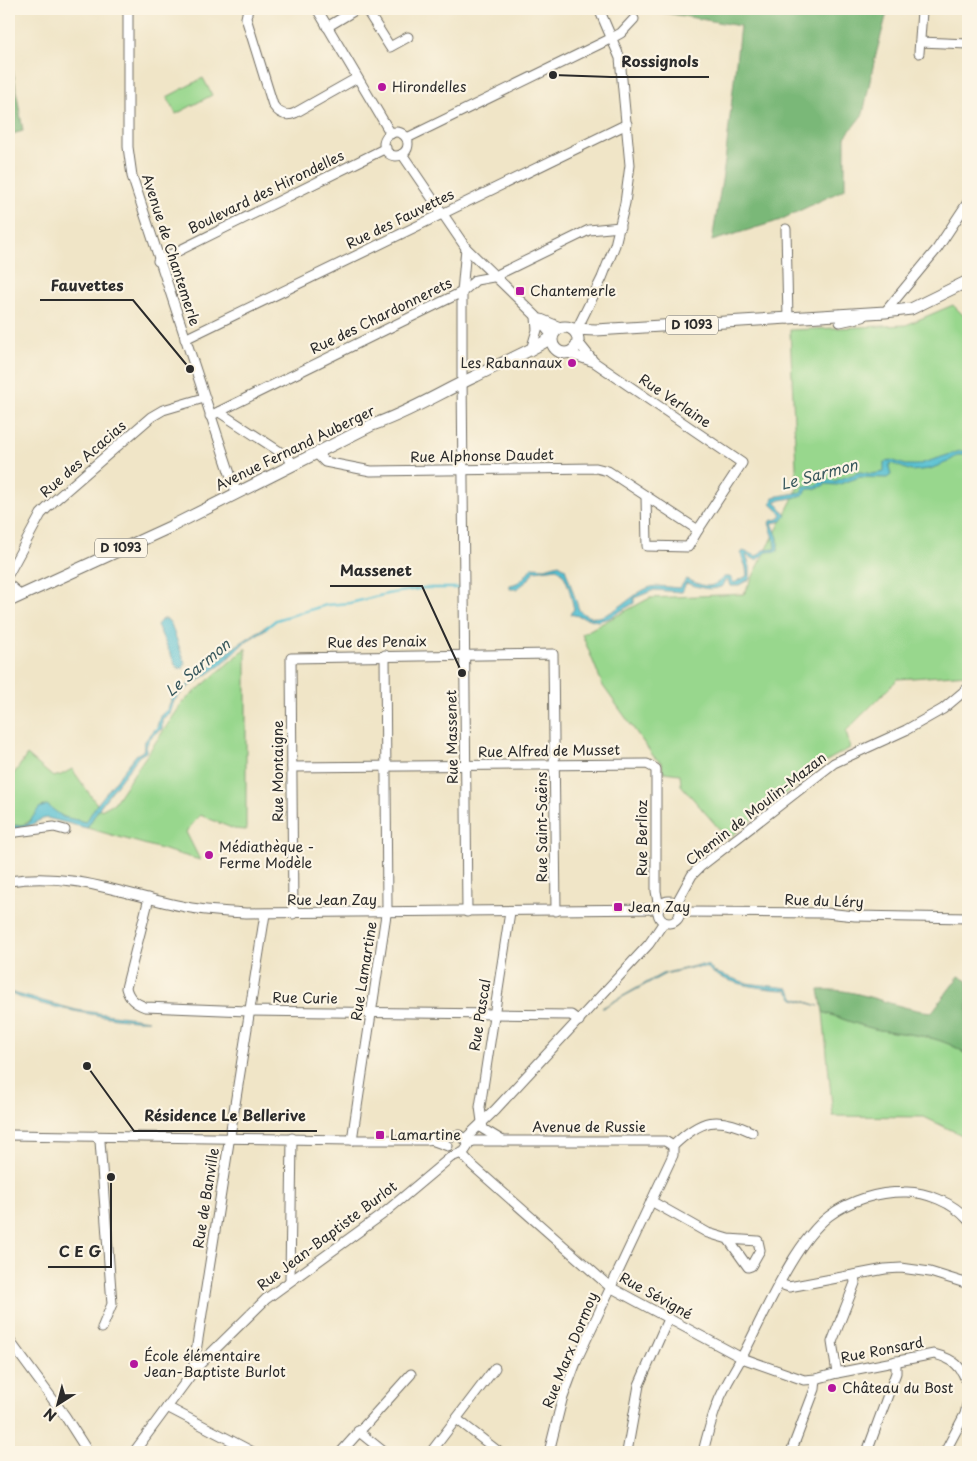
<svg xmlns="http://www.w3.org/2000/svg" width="977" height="1461" viewBox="0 0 977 1461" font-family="'Playpen Sans',sans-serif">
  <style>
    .green { fill: #98d78d; stroke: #62815c }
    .forest { fill: #7ab878; stroke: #527252 }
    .water { fill: #56c0d2; stroke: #40767e }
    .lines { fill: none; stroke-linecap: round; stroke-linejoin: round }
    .stream { stroke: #56c0d2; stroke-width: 2.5 }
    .minor-casing { stroke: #706c62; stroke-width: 11 }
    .major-casing { stroke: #706c62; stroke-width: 13 }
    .minor { stroke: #fff; stroke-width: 9 }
    .major { stroke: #fff; stroke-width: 11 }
    .poi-dot { fill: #b5179e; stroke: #fcf5e5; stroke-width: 2 }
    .labels { text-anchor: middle; stroke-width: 4.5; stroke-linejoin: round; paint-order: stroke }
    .shield { fill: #fcf5e5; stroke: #6a6863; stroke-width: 1 }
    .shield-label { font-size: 12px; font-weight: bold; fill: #2b2b2b }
    .poi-label { font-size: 14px; fill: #2b2b2b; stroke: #fcf5e5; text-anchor: start }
    .street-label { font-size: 14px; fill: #2b2b2b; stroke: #fcf5e5 }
    .water-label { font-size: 15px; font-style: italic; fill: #38585d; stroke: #fcf5e5 }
    .leader { fill: none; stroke: #2b2b2b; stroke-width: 2 }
    .callout-dot { fill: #2b2b2b; stroke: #fcf5e5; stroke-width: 2 }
    .callout-label { font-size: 15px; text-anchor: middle; font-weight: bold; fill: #2b2b2b; stroke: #fcf5e5; stroke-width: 4.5; stroke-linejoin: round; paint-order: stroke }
  </style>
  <rect width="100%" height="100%" fill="#fcf5e5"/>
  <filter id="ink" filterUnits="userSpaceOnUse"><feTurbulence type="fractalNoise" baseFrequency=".02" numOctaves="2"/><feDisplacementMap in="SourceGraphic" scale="10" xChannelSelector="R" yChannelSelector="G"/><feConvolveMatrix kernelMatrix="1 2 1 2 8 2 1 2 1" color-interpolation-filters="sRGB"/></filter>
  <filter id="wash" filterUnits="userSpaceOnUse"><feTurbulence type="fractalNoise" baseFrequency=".0096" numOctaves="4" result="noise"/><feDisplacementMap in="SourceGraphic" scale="20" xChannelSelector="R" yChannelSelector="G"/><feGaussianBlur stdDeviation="1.12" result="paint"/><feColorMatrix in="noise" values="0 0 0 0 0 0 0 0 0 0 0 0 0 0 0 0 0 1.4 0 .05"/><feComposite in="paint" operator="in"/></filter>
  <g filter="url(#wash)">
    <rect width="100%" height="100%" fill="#f0e5c7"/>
    <g class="green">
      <polygon points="203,78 212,95 176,114 167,97"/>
      <polygon points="953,305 968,320 968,674 898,679 846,731 850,748 830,759 728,839 681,785 680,774 663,772 662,763 654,757 603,686 582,634 650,598 744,594 797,490 790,330 906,325"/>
      <path d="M 246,648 L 246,830 L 234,829 L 200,815 L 186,832 L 200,860 L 87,828 L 42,806 C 33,819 26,829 9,824 L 9,781 L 27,755 L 53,777 L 61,775 L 72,769 L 101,810 L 114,803 L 183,702 Z"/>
      <path d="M 823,1012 C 840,1018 858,1025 875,1029 C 911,1036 937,1033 968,1055 L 968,1138 L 924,1117 L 833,1116 Z"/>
    </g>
    <g class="forest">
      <polygon points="888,9 874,62 863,114 845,137 845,189 778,221 712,241 725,162 740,26 649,10"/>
      <polygon points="9,70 13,71 23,131 9,135"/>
      <path d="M 959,976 L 968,981 L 968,1055 C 937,1033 911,1036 875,1029 C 858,1025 840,1018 823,1012 L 819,990 C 858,987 893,1009 932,1012 Z"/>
    </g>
    <g class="water">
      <path d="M 960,451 L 968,451 L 968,455 L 958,455 L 948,462 L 930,469 L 911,471 L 891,463 L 889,466 L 891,475 L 887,478 L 860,477 L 837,485 L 826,484 L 816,489 L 808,489 L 802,496 L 775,501 L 786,515 L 782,521 L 772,523 L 778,538 L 778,551 L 767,552 L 756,560 L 746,555 L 750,567 L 750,579 L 737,586 L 730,586 L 728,580 L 724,581 L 723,586 C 709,592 700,587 686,583 L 682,592 L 654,590 L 634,598 L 634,603 L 609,618 L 598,621 L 570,614 L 574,609 C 571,597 568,575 557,568 L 534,571 L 528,580 L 517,589 L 510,589 L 510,585 C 522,583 525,576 532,567 L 545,568 L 559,564 L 565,568 L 579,610 C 601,633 628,595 648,588 C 657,584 670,588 680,588 L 686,579 C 703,585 709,592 724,577 L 730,577 L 734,583 L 747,576 L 746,567 L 741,554 L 743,551 L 757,556 L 763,550 L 775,549 L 774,538 L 769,523 L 772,520 L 779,519 L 782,514 L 771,504 L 773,497 L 802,492 L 804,486 L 814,486 L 825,480 L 835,481 L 860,472 L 872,474 L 884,472 L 884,463 L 891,460 L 905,465 L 917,465 Z"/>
      <polygon points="162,619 167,619 171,624 185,663 183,668 177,668 157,625"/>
      <path d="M 268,625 L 269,627 L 245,642 L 221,665 L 184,690 L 174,701 L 170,713 L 162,719 L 162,729 C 153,733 145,742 146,752 L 139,756 L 101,805 L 87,828 L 47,818 C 33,820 29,832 9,828 L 9,824 L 16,826 L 28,824 L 39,808 L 47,805 L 63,817 L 86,822 L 95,807 L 136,755 L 143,751 L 145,741 L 157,727 L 160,716 L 168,709 L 172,698 L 236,646 Z"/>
      <path d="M 699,965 L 709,966 L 714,972 L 746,983 L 788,988 L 795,998 L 819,1006 L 794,999 L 787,990 C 768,990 719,983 708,968 L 695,967 L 665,974 L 602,1008 L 662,974 Z"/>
      <path d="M 9,992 L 76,1010 L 149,1020 C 130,1023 23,1004 9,992 Z"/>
    </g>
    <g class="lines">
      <polyline class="stream" points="266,628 276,620 326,605 350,603 387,594 424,588 460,588"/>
    </g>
  </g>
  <g filter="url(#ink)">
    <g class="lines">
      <g class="minor-casing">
        <g id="minor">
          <polyline points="128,9 128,147 132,176 236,492"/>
          <path d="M 248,9 L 246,18 L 273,105 C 279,114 286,117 295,113 L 357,78"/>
          <polyline points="317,9 391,134"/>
          <polyline points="366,9 390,47 408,37"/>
          <polyline points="327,27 357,9"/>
          <polyline points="920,42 968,44"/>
          <polyline points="919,53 922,11"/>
          <circle cx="396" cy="144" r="12"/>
          <polyline points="407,138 612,38 621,33 634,19"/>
          <polyline points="402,154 466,248 536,316 552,336"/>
          <polyline points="786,229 788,319"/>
          <polyline points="466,248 462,292 462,376 467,912"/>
          <polyline points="158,261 386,148"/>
          <polyline points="881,313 885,312 937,249 968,202"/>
          <polyline points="541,319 560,327"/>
          <polyline points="840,322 863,317"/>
          <polyline points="575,333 602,278 615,245 625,203 630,165 620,58 599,9"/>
          <polyline points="185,339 627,124"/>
          <polyline points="531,350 537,330 536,317"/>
          <polyline points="568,353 591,361"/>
          <polyline points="219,412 288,457 293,464"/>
          <polyline points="210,416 462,292 476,280 493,277 589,230 620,227"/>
          <polyline points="316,453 325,462 371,471 596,468 608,471 698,530 742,463 594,362 578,342"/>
          <polyline points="646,496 647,546 688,547 698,530"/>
          <polyline points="9,573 41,514 54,501 151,417 163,410 204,398"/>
          <polyline points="9,585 16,591"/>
          <polyline points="292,767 647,764 656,769 656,891 658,902 661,905"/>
          <polyline points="9,833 54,827 65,830"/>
          <path d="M 9,881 C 73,871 124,895 186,907 C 206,911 227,912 247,913 L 659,909"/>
          <path d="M 149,898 L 126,988 C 129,999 135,1003 145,1007 L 248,1011 L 571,1015 L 579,1021"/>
          <circle cx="669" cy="912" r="11"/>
          <polyline points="676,904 692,875 700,867 834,763 906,730 943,709 968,688"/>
          <polyline points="680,912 826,913 855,916 968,918"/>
          <polyline points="293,914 291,658 553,654 556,911"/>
          <polyline points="9,1135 352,1140 426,1140 459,1135 467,1141 468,1146 464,1152 451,1157 383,1214 266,1299 196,1368 134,1452"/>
          <polyline points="96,1136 100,1141 112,1304 102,1328"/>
          <polyline points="466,1138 495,1110 649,944 664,922"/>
          <polyline points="352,1140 387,908 385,655"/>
          <polyline points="434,1141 448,1146"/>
          <polyline points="503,1141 483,1129 480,1107 510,912"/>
          <polyline points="468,1143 474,1141 665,1141 673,1146"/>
          <path d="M 673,1146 C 701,1119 717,1115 752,1132"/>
          <path d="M 462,1154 L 473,1166 L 610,1287 L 742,1358 L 804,1380 L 816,1379 L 837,1373 L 934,1354 C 954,1359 962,1366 968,1386"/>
          <polyline points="651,1201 708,1233 728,1239 758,1241 760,1250 751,1266 748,1267 728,1239"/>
          <polyline points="290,1280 292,1138"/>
          <polyline points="780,1284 789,1287 885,1269 901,1268 930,1272 962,1282 968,1282"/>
          <polyline points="9,1340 65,1416 88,1452"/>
          <polyline points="196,1368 194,1364 265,914"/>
          <polyline points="837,1373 832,1342 855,1283 854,1275"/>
          <polyline points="167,1407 253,1452"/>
          <polyline points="458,1420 499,1452"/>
          <polyline points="358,1431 384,1452"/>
          <polyline points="341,1452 411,1374"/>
          <polyline points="431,1452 495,1368"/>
          <polyline points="549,1452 562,1400 578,1357 673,1155 673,1146"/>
          <polyline points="627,1452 639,1385 668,1319"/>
          <path d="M 703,1452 C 707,1436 711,1420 717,1405 C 724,1386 736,1369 745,1351 C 766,1311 794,1243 829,1216 C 850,1200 878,1192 904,1192 C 925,1191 954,1203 968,1220"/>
          <polyline points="791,1452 815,1389 816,1379"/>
          <polyline points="867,1452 896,1373 896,1361"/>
          <polyline points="945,1452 965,1414 968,1401"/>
        </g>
      </g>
      <g class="major-casing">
        <g id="major">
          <circle cx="565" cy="340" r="13"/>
          <polyline points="572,329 596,330 885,312 911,309 968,281"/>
          <path d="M 9,601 L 170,527 L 372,425 C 408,413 441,392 476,376 C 501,363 527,353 551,338"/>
        </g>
      </g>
      <use href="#minor" class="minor"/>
      <use href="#major" class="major"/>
    </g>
  </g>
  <g class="poi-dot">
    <circle cx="382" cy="87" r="5"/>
    <rect x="515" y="286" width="10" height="10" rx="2.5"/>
    <circle cx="572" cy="363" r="5"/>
    <circle cx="209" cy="855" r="5"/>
    <rect x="613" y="902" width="10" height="10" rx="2.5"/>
    <rect x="375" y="1130" width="10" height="10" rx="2.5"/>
    <circle cx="134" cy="1364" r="5"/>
    <circle cx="832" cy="1388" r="5"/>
  </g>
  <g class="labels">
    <g class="shield">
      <rect x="666" y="315.5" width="52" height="19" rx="4"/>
      <rect x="95" y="538.5" width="52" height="19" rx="4"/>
    </g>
    <g class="shield-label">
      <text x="692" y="329">D 1093</text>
      <text x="121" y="552">D 1093</text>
    </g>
    <g class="poi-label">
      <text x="392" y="92">Hirondelles</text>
      <text x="530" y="296">Chantemerle</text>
      <text x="562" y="368" text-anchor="end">Les Rabannaux</text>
      <text x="219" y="852">Médiathèque -<tspan x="219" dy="16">Ferme Modèle</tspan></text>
      <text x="628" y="912">Jean Zay</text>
      <text x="390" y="1140">Lamartine</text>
      <text x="144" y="1361">École élémentaire<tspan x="144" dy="16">Jean-Baptiste Burlot</tspan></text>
      <text x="842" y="1393">Château du Bost</text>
    </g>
    <g class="street-label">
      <text transform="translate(266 192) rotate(-26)" y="5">Boulevard des Hirondelles</text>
      <text transform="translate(400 219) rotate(-26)" y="5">Rue des Fauvettes</text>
      <text transform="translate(171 250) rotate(72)" y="5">Avenue de Chantemerle</text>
      <text transform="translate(381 316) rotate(-26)" y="5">Rue des Chardonnerets</text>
      <text transform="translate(675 401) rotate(34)" y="5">Rue Verlaine</text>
      <text transform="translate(295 448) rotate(-26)" y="5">Avenue Fernand Auberger</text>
      <text transform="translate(482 456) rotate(-1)" y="5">Rue Alphonse Daudet</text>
      <text transform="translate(83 459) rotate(-41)" y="5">Rue des Acacias</text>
      <text transform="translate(377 642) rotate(-1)" y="5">Rue des Penaix</text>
      <text transform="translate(452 737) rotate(-91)" y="5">Rue Massenet</text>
      <text transform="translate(549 751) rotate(-1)" y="5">Rue Alfred de Musset</text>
      <text transform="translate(278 771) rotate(-90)" y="5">Rue Montaigne</text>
      <text transform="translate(756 809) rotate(-38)" y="5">Chemin de Moulin-Mazan</text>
      <text transform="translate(542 827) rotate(-90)" y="5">Rue Saint-Saëns</text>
      <text transform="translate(642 838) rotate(-90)" y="5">Rue Berlioz</text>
      <text x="332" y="905">Rue Jean Zay</text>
      <text transform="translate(824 901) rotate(2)" y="5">Rue du Léry</text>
      <text transform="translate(364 971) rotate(-81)" y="5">Rue Lamartine</text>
      <text transform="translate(305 998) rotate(1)" y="5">Rue Curie</text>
      <text transform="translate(480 1015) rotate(-81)" y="5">Rue Pascal</text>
      <text x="589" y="1132">Avenue de Russie</text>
      <text transform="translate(206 1198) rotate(-81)" y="5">Rue de Banville</text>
      <text transform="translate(327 1236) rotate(-37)" y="5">Rue Jean-Baptiste Burlot</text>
      <text transform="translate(656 1296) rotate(29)" y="5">Rue Sévigné</text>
      <text transform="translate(570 1350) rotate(-68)" y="5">Rue Marx Dormoy</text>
      <text transform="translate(882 1350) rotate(-11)" y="5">Rue Ronsard</text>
    </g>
    <g class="water-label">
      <text transform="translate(819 475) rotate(-15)" y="5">Le Sarmon</text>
      <text transform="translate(198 668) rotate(-40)" y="5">Le Sarmon</text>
    </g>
  </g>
  <path class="leader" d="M553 75L611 77H709M190 369L133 300H40M462 673L422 586H330M87 1066L134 1131H317M111 1177L111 1267H48"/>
  <g class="callout-dot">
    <circle cx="553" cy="75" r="5"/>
    <circle cx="190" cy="369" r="5"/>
    <circle cx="462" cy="673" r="5"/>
    <circle cx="87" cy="1066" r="5"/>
    <circle cx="111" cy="1177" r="5"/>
  </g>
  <g class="callout-label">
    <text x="660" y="67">Rossignols</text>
    <text x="87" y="291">Fauvettes</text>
    <text x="376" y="576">Massenet</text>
    <text x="225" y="1121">Résidence Le Bellerive</text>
    <text x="80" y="1257">C E G</text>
  </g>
  <rect width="977" height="1461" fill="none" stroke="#fcf5e5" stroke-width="30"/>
  <g transform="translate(58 1404) rotate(216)" stroke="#fcf5e5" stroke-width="4" paint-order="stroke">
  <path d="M0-4L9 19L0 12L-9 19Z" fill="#2b2b2b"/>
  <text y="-8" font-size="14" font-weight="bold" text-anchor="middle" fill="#2b2b2b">N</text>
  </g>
</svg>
